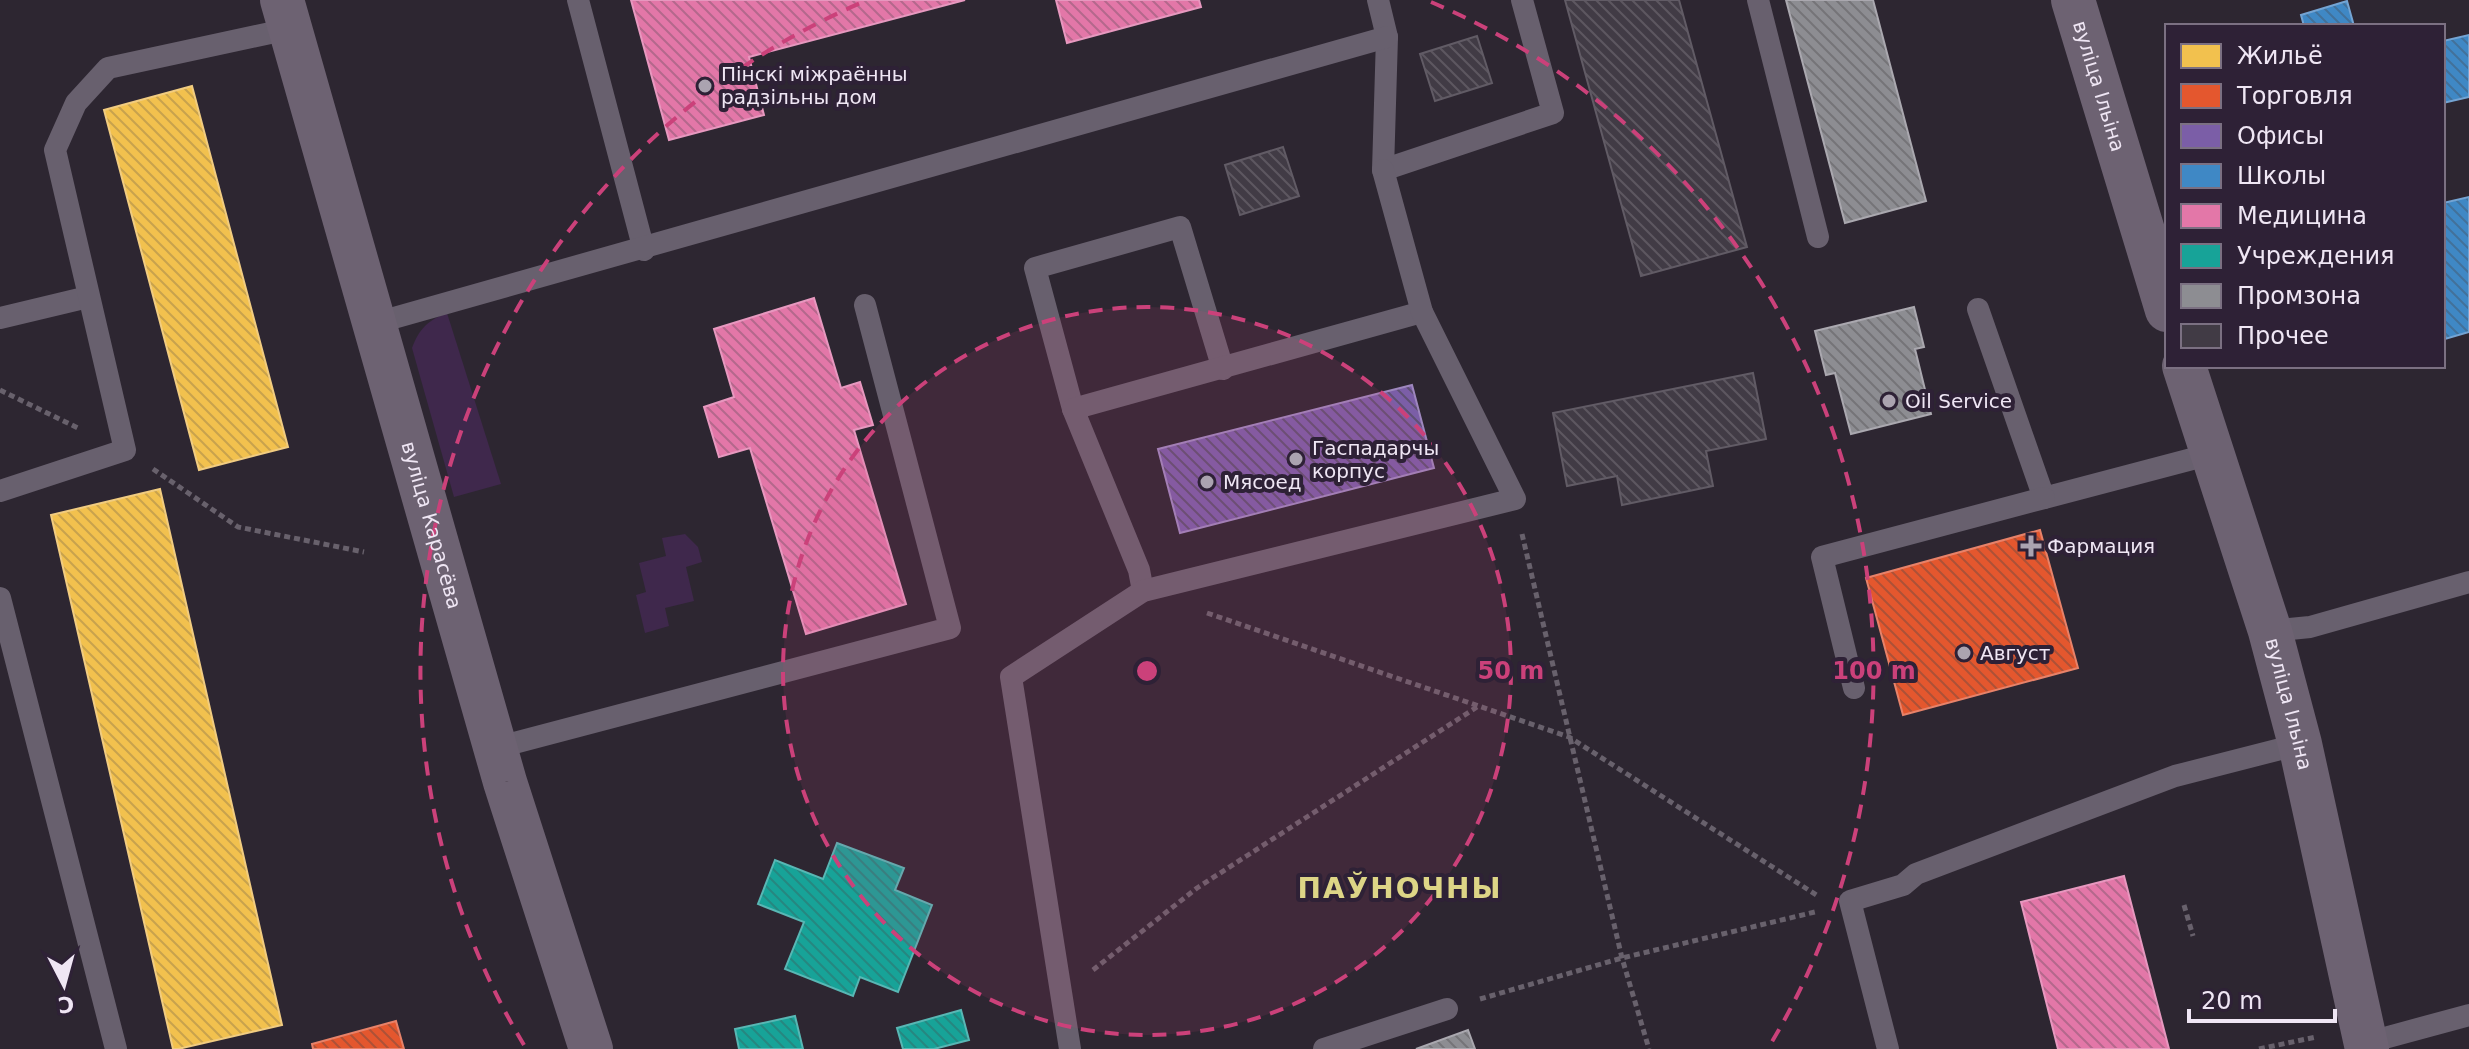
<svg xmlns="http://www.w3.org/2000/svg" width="2469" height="1049" viewBox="0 0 2469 1049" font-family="'DejaVu Sans',sans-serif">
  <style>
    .green { fill: #3f284c }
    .homes { fill: url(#homes-back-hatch); stroke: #f1cc80; stroke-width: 2 }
    .shops { fill: url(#shops-back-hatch); stroke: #e78269; stroke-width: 2 }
    .offices { fill: url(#offices-back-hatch); stroke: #9e87be; stroke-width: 2 }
    .schools { fill: url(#schools-back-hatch); stroke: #74a4d3; stroke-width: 2 }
    .health { fill: url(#health-back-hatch); stroke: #e798bf; stroke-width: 2 }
    .public { fill: url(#public-back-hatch); stroke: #58b7b4; stroke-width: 2 }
    .industry { fill: url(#industry-back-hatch); stroke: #aaa8af; stroke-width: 2 }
    .building { fill: url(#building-back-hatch); stroke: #615b65; stroke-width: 2 }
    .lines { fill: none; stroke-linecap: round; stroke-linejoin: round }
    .path { stroke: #68616c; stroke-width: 5; stroke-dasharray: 6 4; stroke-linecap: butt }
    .lane { stroke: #68606e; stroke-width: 22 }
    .secondary { stroke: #6d6272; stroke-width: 44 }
    .ring { fill: none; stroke: #cb417a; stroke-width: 4; stroke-dasharray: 14 10 }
    .poi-dot { fill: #aba3b0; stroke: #2e2136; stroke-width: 3 }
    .labels { text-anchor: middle; stroke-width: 8; stroke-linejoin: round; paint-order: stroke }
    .poi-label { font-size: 20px; fill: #efe6f4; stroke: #2e2136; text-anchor: start }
    .street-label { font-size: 20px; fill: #efe6f4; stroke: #2e2136 }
    .district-label { font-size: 28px; font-weight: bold; letter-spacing: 2px; fill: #ddd586; stroke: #2e2136 }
    .centre { fill: #cb417a; stroke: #2e2136; stroke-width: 4 }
    .ring-label { font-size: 24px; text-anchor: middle; font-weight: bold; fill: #cb417a; stroke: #2e2136; stroke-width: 8; stroke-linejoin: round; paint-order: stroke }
  </style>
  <defs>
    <pattern id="homes-back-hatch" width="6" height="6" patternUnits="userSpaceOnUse" patternTransform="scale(2)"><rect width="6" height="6" fill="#f2c14e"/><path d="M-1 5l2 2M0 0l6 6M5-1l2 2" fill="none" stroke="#c8a24d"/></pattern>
    <pattern id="shops-back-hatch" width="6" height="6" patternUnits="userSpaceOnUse" patternTransform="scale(2)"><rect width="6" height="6" fill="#e4572e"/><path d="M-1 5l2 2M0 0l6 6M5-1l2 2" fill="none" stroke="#ad5137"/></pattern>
    <pattern id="offices-back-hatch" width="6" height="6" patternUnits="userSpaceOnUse" patternTransform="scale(2)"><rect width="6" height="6" fill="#7b5ea7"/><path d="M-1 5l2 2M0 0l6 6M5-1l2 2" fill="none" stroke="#5f5073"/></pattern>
    <pattern id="schools-back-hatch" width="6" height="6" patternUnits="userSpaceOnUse" patternTransform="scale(2)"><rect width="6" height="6" fill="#3f88c5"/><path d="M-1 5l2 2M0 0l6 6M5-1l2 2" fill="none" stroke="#42719a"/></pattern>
    <pattern id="health-back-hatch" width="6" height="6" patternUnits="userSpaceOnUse" patternTransform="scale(2)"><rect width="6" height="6" fill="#e377a8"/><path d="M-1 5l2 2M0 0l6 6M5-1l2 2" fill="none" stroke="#b4688c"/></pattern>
    <pattern id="public-back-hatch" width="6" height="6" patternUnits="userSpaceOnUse" patternTransform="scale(2)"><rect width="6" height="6" fill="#17a398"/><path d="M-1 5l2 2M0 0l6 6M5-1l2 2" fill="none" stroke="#268780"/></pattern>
    <pattern id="industry-back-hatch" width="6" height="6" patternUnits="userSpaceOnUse" patternTransform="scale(2)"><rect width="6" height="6" fill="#8d8d92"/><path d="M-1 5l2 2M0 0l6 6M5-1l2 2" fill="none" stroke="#757478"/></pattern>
    <pattern id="building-back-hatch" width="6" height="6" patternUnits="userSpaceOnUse" patternTransform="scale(2)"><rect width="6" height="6" fill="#413b45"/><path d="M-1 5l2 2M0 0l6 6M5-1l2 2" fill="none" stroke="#5d5760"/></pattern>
  </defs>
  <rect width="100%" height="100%" fill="#2d2631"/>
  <g class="green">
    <path d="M 447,313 L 501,484 L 454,497 L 412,348 C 419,329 428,320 447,313 Z"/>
    <polygon points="685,534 698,547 702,562 686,567 694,601 665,608 669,626 645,633 636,595 646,592 639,563 666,556 662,538"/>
  </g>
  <g class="homes">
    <polygon points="192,86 288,447 199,470 104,110"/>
    <polygon points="160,489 282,1025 178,1049 173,1049 51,515"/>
  </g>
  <g class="shops">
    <polygon points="2040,530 2078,668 1903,715 1866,578"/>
    <polygon points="396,1021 404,1049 313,1049 312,1044"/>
  </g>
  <polygon class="offices" points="1412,385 1434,468 1180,533 1158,449"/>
  <g class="schools">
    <polygon points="2347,1 2354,26 2304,26 2301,15"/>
    <polygon points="2469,35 2469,97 2443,103 2443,41"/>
    <polygon points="2469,197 2469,332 2445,339 2443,203"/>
  </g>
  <g class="health">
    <polygon points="631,0 965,0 749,57 764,115 669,140"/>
    <polygon points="1056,0 1199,0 1201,7 1067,43"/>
    <polygon points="814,298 841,388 860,382 873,425 854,430 906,604 806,634 750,448 719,457 704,407 734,397 714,329"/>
    <polygon points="2124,876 2169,1049 2058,1049 2021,902"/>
  </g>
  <g class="public">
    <polygon points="837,843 904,868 895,890 932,905 898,992 860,977 853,996 785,969 804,922 758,904 775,860 823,879"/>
    <polygon points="961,1010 969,1040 934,1049 903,1049 897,1028"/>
    <polygon points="795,1016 803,1049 739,1049 735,1029"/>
  </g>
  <g class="industry">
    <polygon points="1786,0 1873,0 1926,201 1845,223"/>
    <polygon points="1914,307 1924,347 1915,349 1931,414 1851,434 1835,373 1826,375 1815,331"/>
    <polygon points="1468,1030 1475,1049 1416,1049"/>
  </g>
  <g class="building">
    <polygon points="1565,0 1679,0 1747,247 1641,276"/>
    <polygon points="1477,36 1492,83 1435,101 1420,54"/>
    <polygon points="1283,147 1299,196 1240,215 1225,165"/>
    <polygon points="1753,373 1766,439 1706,451 1713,486 1622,505 1617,476 1567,486 1553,413"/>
  </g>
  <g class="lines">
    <g class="path">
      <polyline points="0,390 78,428"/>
      <polyline points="153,469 238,527 364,552"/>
      <polyline points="1522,534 1622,958 1649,1049"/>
      <polyline points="1207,613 1569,737 1818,896"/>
      <polyline points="2184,905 2193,936"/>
      <polyline points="1093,970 1197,888 1477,707"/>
      <polyline points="1480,999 1622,958 1815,912"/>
      <polyline points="2259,1049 2316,1037"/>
    </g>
    <g class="lane">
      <polyline points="578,0 644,250"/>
      <polyline points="1378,0 1387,37 1383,170 1553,113 1522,0"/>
      <polyline points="1758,0 1818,237"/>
      <polyline points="1978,309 2044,498 2211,454"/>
      <polyline points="0,318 88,297"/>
      <polyline points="376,323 1387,37"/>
      <polyline points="1073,409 1035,268 1180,227 1223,369"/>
      <polyline points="0,491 125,450 55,150 76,103 108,68 289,29"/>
      <polyline points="1143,591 1139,570 1073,409 1422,312"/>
      <polyline points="0,598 116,1049"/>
      <polyline points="2270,631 2310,627 2469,582"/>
      <polyline points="1854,688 1822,557 2044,498"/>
      <polyline points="495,748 950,628 865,305"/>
      <polyline points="2366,1043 2469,1015"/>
      <polyline points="1070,1049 1011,677 1143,591 1515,499 1422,312 1383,170"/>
      <polyline points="1324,1049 1447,1009"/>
      <polyline points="1888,1049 1850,901 1903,885 1916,874 2175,776 2300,744"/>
    </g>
    <g class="secondary">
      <path id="s1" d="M 282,0 L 505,782 L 591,1049"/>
      <path id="s2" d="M 2073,0 L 2167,310"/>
      <path id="s3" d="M 2184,366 L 2270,631 L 2300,744 L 2367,1049"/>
    </g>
  </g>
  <circle cx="1147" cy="671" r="364" fill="#cb417a" fill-opacity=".12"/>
  <g class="ring">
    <circle cx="1147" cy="671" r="364"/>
    <path d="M524 1045A727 727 0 0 1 863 2M1431 2A727 727 0 0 1 1770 1045"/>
  </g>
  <g class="poi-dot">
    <circle cx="705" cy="86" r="8"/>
    <circle cx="1889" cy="401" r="8"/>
    <circle cx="1296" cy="459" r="8"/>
    <circle cx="1207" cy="482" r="8"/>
    <path d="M2027 534h8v8h8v8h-8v8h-8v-8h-8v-8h8z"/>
    <circle cx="1964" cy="653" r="8"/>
  </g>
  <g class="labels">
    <g class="poi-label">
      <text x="721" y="81">Пінскі міжраённы<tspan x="721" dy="23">радзільны дом</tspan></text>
      <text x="1905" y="408">Oil Service</text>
      <text x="1312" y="455">Гаспадарчы<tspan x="1312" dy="23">корпус</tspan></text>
      <text x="1223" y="489">Мясоед</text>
      <text x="2047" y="553">Фармация</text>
      <text x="1980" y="660">Август</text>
    </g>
    <g class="street-label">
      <text dy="7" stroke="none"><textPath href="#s2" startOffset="90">вуліца Ільіна</textPath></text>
      <text dy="7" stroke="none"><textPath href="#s1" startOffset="546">вуліца Карасёва</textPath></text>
      <text dy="7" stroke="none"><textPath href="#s3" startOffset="354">вуліца Ільіна</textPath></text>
    </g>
    <g class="district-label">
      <text x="1400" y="898">ПАЎНОЧНЫ</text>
    </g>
  </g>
  <circle cx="1147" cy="671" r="12" class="centre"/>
  <g class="ring-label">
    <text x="1511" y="679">50 m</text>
    <text x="1874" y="679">100 m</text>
  </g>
  <rect x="2165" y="24" width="280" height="344" fill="#2e2136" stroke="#7b7082" stroke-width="2"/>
  <rect x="2181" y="44" width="40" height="24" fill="#f2c14e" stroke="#7b7082" stroke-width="2"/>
  <text x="2237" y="64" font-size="24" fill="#efe6f4">Жильё</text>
  <rect x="2181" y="84" width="40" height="24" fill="#e4572e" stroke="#7b7082" stroke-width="2"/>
  <text x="2237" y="104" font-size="24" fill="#efe6f4">Торговля</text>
  <rect x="2181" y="124" width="40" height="24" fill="#7b5ea7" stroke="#7b7082" stroke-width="2"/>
  <text x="2237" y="144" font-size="24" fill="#efe6f4">Офисы</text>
  <rect x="2181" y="164" width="40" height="24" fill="#3f88c5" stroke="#7b7082" stroke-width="2"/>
  <text x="2237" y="184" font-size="24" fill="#efe6f4">Школы</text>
  <rect x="2181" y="204" width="40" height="24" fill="#e377a8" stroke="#7b7082" stroke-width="2"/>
  <text x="2237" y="224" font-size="24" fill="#efe6f4">Медицина</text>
  <rect x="2181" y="244" width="40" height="24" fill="#17a398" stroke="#7b7082" stroke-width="2"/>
  <text x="2237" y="264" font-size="24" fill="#efe6f4">Учреждения</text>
  <rect x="2181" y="284" width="40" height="24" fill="#8d8d92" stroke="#7b7082" stroke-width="2"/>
  <text x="2237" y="304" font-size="24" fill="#efe6f4">Промзона</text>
  <rect x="2181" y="324" width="40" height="24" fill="#413b45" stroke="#7b7082" stroke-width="2"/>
  <text x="2237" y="344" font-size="24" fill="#efe6f4">Прочее</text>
  <g transform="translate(64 985) rotate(174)" stroke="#2e2136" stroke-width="6" paint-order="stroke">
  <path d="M0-6L14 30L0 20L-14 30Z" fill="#efe6f4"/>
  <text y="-12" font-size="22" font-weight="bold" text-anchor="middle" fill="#efe6f4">С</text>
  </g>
  <path d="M2189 1009v12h146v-12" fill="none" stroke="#efe6f4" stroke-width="4"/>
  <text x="2201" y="1009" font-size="24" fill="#efe6f4" stroke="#2e2136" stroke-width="6" paint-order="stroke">20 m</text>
</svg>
